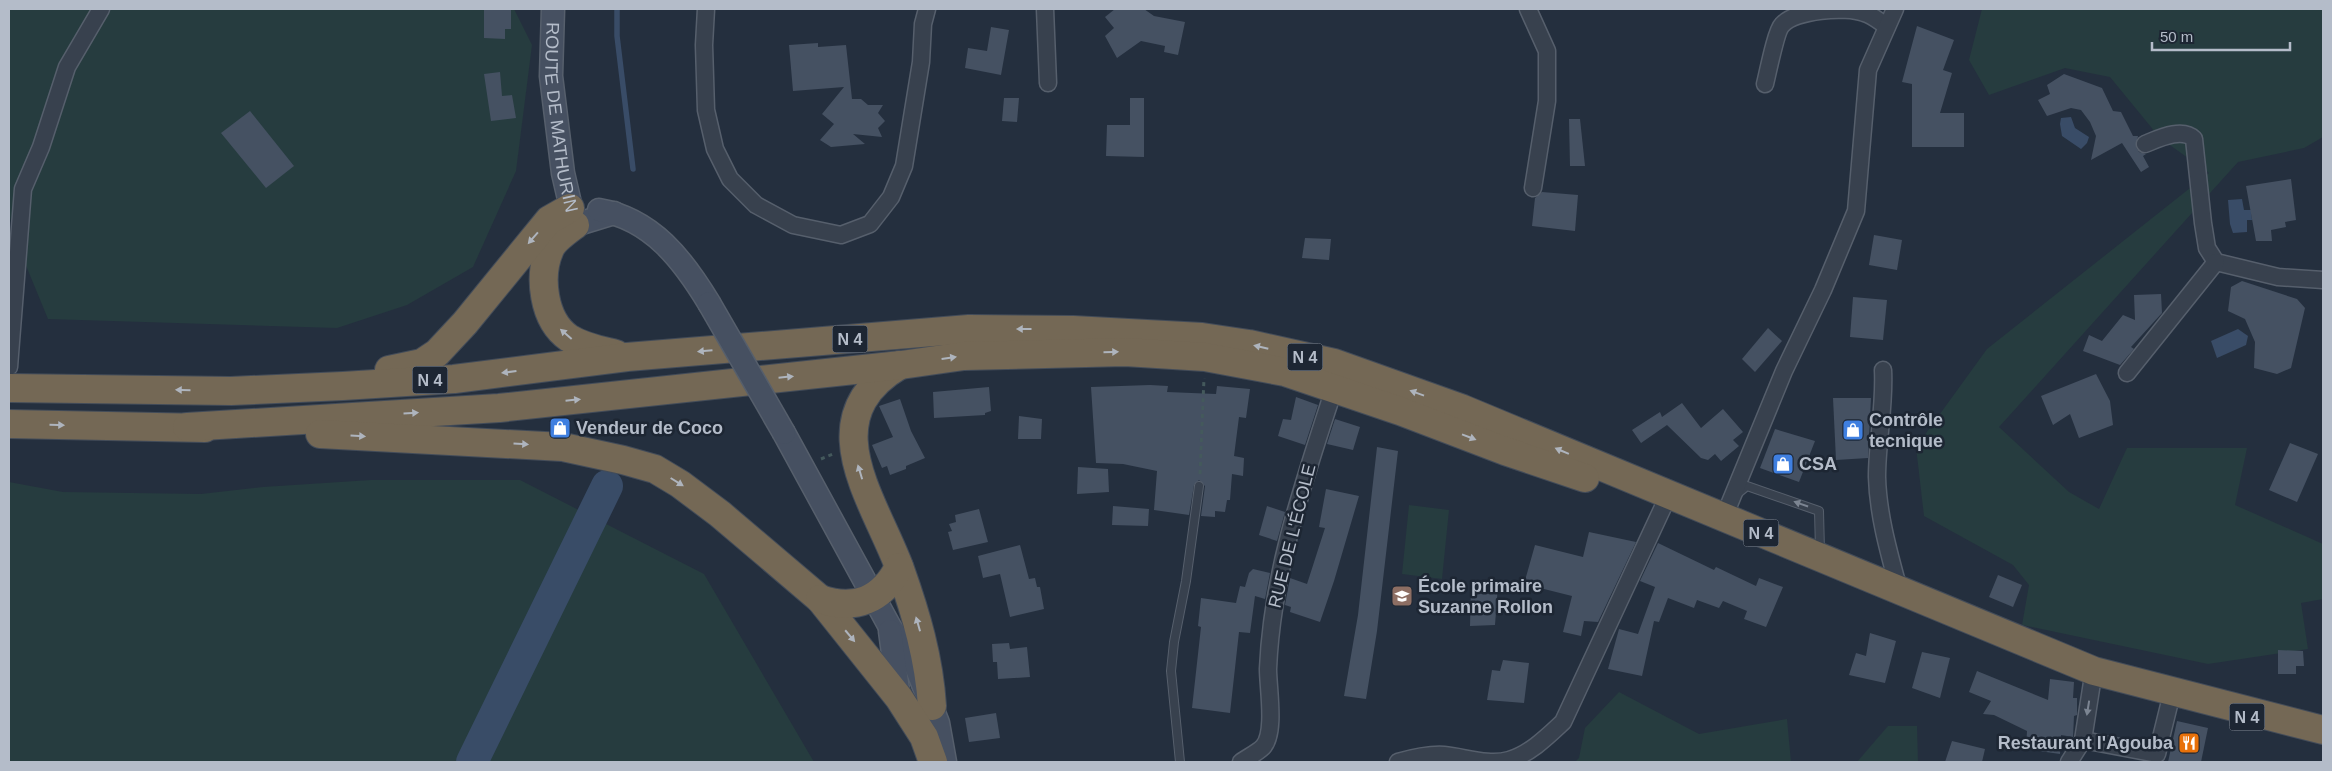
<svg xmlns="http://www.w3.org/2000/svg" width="2332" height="771" viewBox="0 0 2332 771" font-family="Arial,sans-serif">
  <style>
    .green { fill: #263c3f }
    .water { fill: #394c67 }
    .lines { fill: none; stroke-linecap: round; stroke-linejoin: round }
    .stream { stroke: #394c67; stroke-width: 5.5 }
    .river { stroke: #394c67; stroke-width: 32 }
    .building { fill: #455162 }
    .lane-casing { stroke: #565f6c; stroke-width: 10 }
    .street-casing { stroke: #565f6c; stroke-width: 19 }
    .secondary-casing { stroke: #565f6c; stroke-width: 25 }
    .highway-casing { stroke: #434c59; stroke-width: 30 }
    .path { stroke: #44595c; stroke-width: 3; stroke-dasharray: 4 4; stroke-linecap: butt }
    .lane { stroke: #38414e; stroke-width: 8 }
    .street { stroke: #38414e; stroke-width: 16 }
    .secondary { stroke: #465061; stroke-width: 22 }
    .highway { stroke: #746855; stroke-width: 28 }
    .secondary-bridge-casing { stroke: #565f6c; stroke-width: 25; stroke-linecap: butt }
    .secondary-bridge { stroke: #465061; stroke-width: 22 }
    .oneway { fill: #aeb4bd }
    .oneway2 { fill: #7c8592 }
    .labels { text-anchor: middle; stroke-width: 5; stroke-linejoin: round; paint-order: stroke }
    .shield { fill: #1d2633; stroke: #878f9c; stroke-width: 1 }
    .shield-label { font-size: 16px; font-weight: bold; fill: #b4bcc9 }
    .street-label { font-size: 18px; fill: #b4bcc9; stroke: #1d2633 }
    .poi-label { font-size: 18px; font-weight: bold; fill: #b4bcc9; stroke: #1d2633; text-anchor: start }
  </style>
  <rect width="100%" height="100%" fill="#242f3e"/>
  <g class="green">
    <polygon points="9,9 514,9 532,45 516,171 473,267 407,305 337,328 48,319 13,234 9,210"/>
    <polygon points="1982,9 2323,9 2323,137 2304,148 2238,162 1999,427 2069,492 2099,509 2127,448 2247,448 2235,505 2323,544 2323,599 2301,603 2308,649 2208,664 2022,625 2029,585 2013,565 1924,516 1916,447 1987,349 2209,173 2160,138 2110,77 2065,68 1989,95 1969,60"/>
    <polygon points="371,480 520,480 704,574 814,762 9,762 9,482 63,492 201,494 263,487"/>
    <polygon points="1409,505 1449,510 1442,579 1402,574"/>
    <polygon points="1619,692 1699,734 1787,719 1791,762 1575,762 1579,758 1585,728"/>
    <polygon points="1888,726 1917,726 1918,762 1857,762"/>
  </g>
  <g class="water">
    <polygon points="2071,117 2075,128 2089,137 2087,143 2081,149 2062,136 2060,124 2061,118"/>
    <polygon points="2242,199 2244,210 2251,210 2252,220 2247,220 2247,232 2233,233 2230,224 2228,200"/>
    <polygon points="2238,329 2248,336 2246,345 2217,358 2211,341"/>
  </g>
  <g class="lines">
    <polyline class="stream" points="617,9 617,36 633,169"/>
    <polyline class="river" points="472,762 607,486"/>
  </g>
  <g class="building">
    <polygon points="484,9 511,9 511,29 505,29 505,39 484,38"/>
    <polygon points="1115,9 1144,9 1154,16 1185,22 1178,55 1164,52 1165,46 1141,41 1117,58 1105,36 1114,28 1105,17"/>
    <polygon points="1917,26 1954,40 1943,70 1952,73 1940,113 1964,113 1964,147 1912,147 1912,84 1902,82"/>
    <polygon points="991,27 1009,30 1001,75 965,68 968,48 987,51"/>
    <polygon points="818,43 818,47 846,45 852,99 861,99 868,105 883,105 878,113 885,121 878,128 882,137 853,134 865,144 831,147 820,140 834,124 822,114 844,87 793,91 789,45"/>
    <polygon points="500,72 502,96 512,95 516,118 491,121 484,74"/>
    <polygon points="2064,74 2102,88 2113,111 2121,112 2133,136 2138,136 2136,147 2139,152 2146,154 2143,156 2149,167 2141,172 2122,143 2091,160 2096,136 2090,122 2081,110 2071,108 2047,116 2038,100 2050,94 2047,85"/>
    <polygon points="1004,98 1019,98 1017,122 1002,121"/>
    <polygon points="1130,98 1144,98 1144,157 1106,156 1107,125 1130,125"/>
    <polygon points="250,111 294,166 266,188 221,133"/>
    <polygon points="1569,119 1580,119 1585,166 1570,166"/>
    <polygon points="2291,179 2296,220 2285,222 2286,227 2271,230 2272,241 2256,241 2246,186"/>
    <polygon points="1542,192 1578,195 1575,231 1532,226 1535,198"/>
    <polygon points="1874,235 1902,240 1897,270 1869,265"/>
    <polygon points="1305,238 1331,239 1329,260 1302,258"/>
    <polygon points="2242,281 2297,299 2305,308 2291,368 2277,374 2254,368 2255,342 2245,319 2228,311 2231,287"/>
    <polygon points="2161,294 2162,313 2131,347 2134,349 2120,365 2083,351 2089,335 2102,341 2123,315 2135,320 2134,295"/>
    <polygon points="1853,297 1887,300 1883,340 1850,337"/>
    <polygon points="1768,328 1782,341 1755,372 1742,359"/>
    <polygon points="2096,374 2110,401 2113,425 2079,438 2070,414 2053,425 2041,396"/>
    <polygon points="1150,385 1168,386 1167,392 1216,394 1217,386 1250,389 1246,418 1239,417 1234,456 1244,458 1243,476 1232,474 1230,500 1227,500 1225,512 1215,511 1215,517 1201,516 1205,486 1199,480 1194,485 1189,515 1154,510 1157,471 1123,464 1096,463 1091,387"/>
    <polygon points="989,387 991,411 985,413 985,415 934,418 933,392"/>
    <polygon points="1296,397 1318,405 1305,445 1278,436 1283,419 1291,420"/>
    <polygon points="1833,398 1871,398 1868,458 1836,460"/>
    <polygon points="900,399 911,431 925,458 906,466 906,469 890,475 887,466 882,468 872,445 893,437 879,406"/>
    <polygon points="1682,403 1701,428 1723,409 1743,432 1733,440 1739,446 1721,461 1715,454 1708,460 1701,458 1667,425 1641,443 1632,430 1660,412 1662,417"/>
    <polygon points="1019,416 1042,419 1041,439 1018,439"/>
    <polygon points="1335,419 1360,427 1353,450 1327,444"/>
    <polygon points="1775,429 1815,441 1799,482 1760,468"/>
    <polygon points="2290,443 2318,454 2297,502 2269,490"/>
    <polygon points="1377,447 1398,451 1377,631 1366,699 1344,696 1358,615"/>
    <polygon points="1078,467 1108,469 1109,492 1077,494"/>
    <polygon points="1326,489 1359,496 1334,581 1320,622 1290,612 1291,607 1285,605 1290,578 1307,584 1325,528 1319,527"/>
    <polygon points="1113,506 1149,509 1148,526 1112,525"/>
    <polygon points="1267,506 1285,512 1277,541 1259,535"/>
    <polygon points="979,509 988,542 953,550 948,532 952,531 949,524 956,522 955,515"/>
    <polygon points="1589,532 1636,542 1598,622 1584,621 1581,636 1563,632 1572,596 1524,584 1535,545 1583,557"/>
    <polygon points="1658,543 1714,570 1716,567 1756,586 1759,578 1783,587 1766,627 1744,619 1747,611 1723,601 1719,608 1697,600 1694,608 1668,598 1659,622 1654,621 1642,676 1608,669 1619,629 1638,634 1655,587 1640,581"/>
    <polygon points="1020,545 1029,579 1035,578 1037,587 1040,587 1044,609 1010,617 1000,574 983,578 978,556"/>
    <polygon points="1253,569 1270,573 1265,599 1255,596 1250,633 1239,632 1230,713 1192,708 1201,627 1198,626 1201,598 1236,603 1240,586 1245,587 1249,573"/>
    <polygon points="1998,575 2022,585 2013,607 1989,597"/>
    <polygon points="1471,585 1498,585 1495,625 1470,626"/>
    <polygon points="1870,633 1896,641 1885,683 1849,675 1856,653 1866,656"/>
    <polygon points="1009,643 1010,649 1027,647 1030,677 998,679 997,662 993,662 992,644"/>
    <polygon points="2278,650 2303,651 2304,666 2296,666 2296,674 2278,674"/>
    <polygon points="1922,652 1950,658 1940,698 1912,688"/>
    <polygon points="1503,660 1529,663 1524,703 1487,700 1492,670 1500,671"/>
    <polygon points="1977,671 2048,700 2050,679 2074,682 2073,698 2077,698 2077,715 2074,716 2073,737 2061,735 2060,754 2026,749 2027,731 1994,715 1983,714 1991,701 1969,692"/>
    <polygon points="996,713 1000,738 969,742 965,718"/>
    <polygon points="2177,721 2208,728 2201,762 2168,762"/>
    <polygon points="1952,741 1985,749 1982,762 1945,762"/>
  </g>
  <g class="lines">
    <g class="lane-casing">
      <g id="lane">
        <polyline points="1737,494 1747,486 1819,511 1820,551"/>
        <polyline points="1180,762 1171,671 1174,642 1186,581 1199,486"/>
      </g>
    </g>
    <g class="street-casing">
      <g id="street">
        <polyline points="706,9 704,45 706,110 715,149 730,179 756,205 793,225 841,235 870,224 891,197 904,166 921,62 923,24 927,9"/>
        <polyline points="1045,9 1048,83"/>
        <polyline points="1528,9 1547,51 1547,101 1533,188"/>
        <path d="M 1765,84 C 1768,72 1776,31 1782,25 C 1795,10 1846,6 1864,13 C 1872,15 1880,22 1887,26"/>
        <path d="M 2145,144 C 2158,139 2182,127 2194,139 L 2203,223 L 2207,248 L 2216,262 L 2278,277 L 2323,280"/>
        <polyline points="9,367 23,189 41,147 67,67 101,9"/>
        <path d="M 1883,370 C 1885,406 1877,441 1877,477 C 1878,515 1889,553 1899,590"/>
        <polyline points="2127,373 2216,262"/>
        <polyline points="1724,517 1784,371 1823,290 1856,211 1868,70 1895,9"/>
        <polyline points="2083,740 2157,754 2171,697"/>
        <path d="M 1241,762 C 1248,757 1257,753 1263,747 C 1276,733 1268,688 1268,669 C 1272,572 1304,481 1334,389"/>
        <path d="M 1398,762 C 1412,758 1429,754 1444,755 C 1465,757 1489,766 1509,760 C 1530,754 1548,736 1563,722 L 1664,505"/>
        <polyline points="2069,762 2083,740 2093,676"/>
      </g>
    </g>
    <g class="secondary-casing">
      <g id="secondary">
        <path id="s1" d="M 553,9 L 551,76 L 563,173 L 575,225 L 614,213"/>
        <path d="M 599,210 C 652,219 683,260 709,303"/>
        <polyline points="784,433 890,627 915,664 938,723 945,762"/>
        <polyline points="890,631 899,698"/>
      </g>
    </g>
    <g class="highway-casing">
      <g id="highway">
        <path d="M 575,225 C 567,231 554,240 550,249 C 538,276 543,320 569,338 C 583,347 600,350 616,354"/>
        <path d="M 900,365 C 810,418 874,499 900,569 C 916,614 929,658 932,706"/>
        <polyline points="389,370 422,363 437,353 465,323 549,220 570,208"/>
        <polyline points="9,388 231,391 343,386 454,379 627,357 969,329 1073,330 1202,337 1249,344 1334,363 1463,409 2094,671 2323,730"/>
        <polyline points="9,424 205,428"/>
        <polyline points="187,427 499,408 901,365 964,356 1125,352 1205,357 1285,372 1400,411 1505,451 1585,478"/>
        <polyline points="320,434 563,447 623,460 655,469 680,484 720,514 820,599 899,698 924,737 933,762"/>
        <path d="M 820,599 C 855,611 882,600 899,567"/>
      </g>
    </g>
    <g class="path">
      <polyline points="821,459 833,454"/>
      <polyline points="1200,474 1204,378"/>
    </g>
    <use href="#lane" class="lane"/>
    <use href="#street" class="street"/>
    <use href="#secondary" class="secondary"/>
    <use href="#highway" class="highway"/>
    <g class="secondary-bridge-casing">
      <polyline id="secondary-bridge" points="709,303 784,433"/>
    </g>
    <use href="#secondary-bridge" class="secondary-bridge"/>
  </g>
  <defs><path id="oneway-solid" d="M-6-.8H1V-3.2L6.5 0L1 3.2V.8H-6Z" transform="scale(1.25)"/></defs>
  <g class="oneway">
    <use href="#oneway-solid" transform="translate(533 238) rotate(131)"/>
    <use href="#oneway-solid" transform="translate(1024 329) rotate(-180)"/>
    <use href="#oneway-solid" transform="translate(566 334) rotate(-139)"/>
    <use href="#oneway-solid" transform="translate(1261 347) rotate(-167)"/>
    <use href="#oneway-solid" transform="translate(705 351) rotate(175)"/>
    <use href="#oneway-solid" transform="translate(1111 352) rotate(-1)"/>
    <use href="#oneway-solid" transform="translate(949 358) rotate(-8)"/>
    <use href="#oneway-solid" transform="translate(509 372) rotate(173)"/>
    <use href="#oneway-solid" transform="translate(786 377) rotate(-6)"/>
    <use href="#oneway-solid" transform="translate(183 390) rotate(-179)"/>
    <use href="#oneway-solid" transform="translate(1417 393) rotate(-160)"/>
    <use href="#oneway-solid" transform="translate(573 400) rotate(-6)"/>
    <use href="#oneway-solid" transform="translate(411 413) rotate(-4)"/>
    <use href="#oneway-solid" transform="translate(57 425) rotate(1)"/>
    <use href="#oneway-solid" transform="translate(358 436) rotate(3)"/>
    <use href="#oneway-solid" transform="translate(1469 437) rotate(21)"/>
    <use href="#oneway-solid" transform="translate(521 444) rotate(3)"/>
    <use href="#oneway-solid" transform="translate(1562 451) rotate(-157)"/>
    <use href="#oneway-solid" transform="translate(860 472) rotate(-107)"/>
    <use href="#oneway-solid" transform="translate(677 482) rotate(32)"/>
    <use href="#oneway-solid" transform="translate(918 624) rotate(-106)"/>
    <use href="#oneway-solid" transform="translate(850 636) rotate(50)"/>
  </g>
  <g class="oneway2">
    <use href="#oneway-solid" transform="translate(1801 504) rotate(-161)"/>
    <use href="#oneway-solid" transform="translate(2088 708) rotate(99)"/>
  </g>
  <defs>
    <g id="shop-square" transform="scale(1.125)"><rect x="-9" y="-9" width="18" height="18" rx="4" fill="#3f7fe0" stroke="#1d2633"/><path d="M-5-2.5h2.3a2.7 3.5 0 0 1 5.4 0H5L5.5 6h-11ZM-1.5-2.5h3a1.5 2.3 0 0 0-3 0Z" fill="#fff"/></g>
    <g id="school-square" transform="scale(1.125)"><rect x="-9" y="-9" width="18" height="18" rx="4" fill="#8d6e63" stroke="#1d2633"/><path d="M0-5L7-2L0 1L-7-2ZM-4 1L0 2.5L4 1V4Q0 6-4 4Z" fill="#fff"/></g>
    <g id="restaurant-square" transform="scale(1.125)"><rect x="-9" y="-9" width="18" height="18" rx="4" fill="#e8710a" stroke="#1d2633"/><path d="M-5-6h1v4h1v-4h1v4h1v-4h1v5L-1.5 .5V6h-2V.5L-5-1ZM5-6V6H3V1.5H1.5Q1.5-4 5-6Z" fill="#fff"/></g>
  </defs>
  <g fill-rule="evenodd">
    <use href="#shop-square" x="560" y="428"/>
    <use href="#shop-square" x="1853" y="430"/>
    <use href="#shop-square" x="1783" y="464"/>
    <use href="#school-square" x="1402" y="596"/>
    <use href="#restaurant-square" x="2189" y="743"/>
  </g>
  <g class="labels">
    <g class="shield">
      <rect x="832.5" y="325.5" width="35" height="27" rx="4"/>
      <rect x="1287.5" y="343.5" width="35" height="27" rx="4"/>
      <rect x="412.5" y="366.5" width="35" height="27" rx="4"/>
      <rect x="1743.5" y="519.5" width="35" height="27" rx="4"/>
      <rect x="2229.5" y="703.5" width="35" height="27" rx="4"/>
    </g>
    <g class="shield-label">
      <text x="850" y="345">N 4</text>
      <text x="1305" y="363">N 4</text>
      <text x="430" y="386">N 4</text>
      <text x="1761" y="539">N 4</text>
      <text x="2247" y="723">N 4</text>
    </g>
    <g class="street-label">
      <text dy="6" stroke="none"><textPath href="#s1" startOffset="109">ROUTE DE MATHURIN</textPath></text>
      <text transform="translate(1292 536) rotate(-76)" y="6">RUE DE L'ÉCOLE</text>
    </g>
    <g class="poi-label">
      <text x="1869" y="426">Contrôle<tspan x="1869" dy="21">tecnique</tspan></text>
      <text x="576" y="434">Vendeur de Coco</text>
      <text x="1799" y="470">CSA</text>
      <text x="1418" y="592">École primaire<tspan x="1418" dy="21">Suzanne Rollon</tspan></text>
      <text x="2173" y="749" text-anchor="end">Restaurant l'Agouba</text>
    </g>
  </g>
  <rect width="2332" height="771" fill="none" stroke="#b4bcc9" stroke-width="20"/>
  <path d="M2152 42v8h138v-8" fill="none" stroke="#b4bcc9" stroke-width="2.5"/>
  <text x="2160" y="42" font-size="15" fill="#b4bcc9" stroke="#1d2633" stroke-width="4" paint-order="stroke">50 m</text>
</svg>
